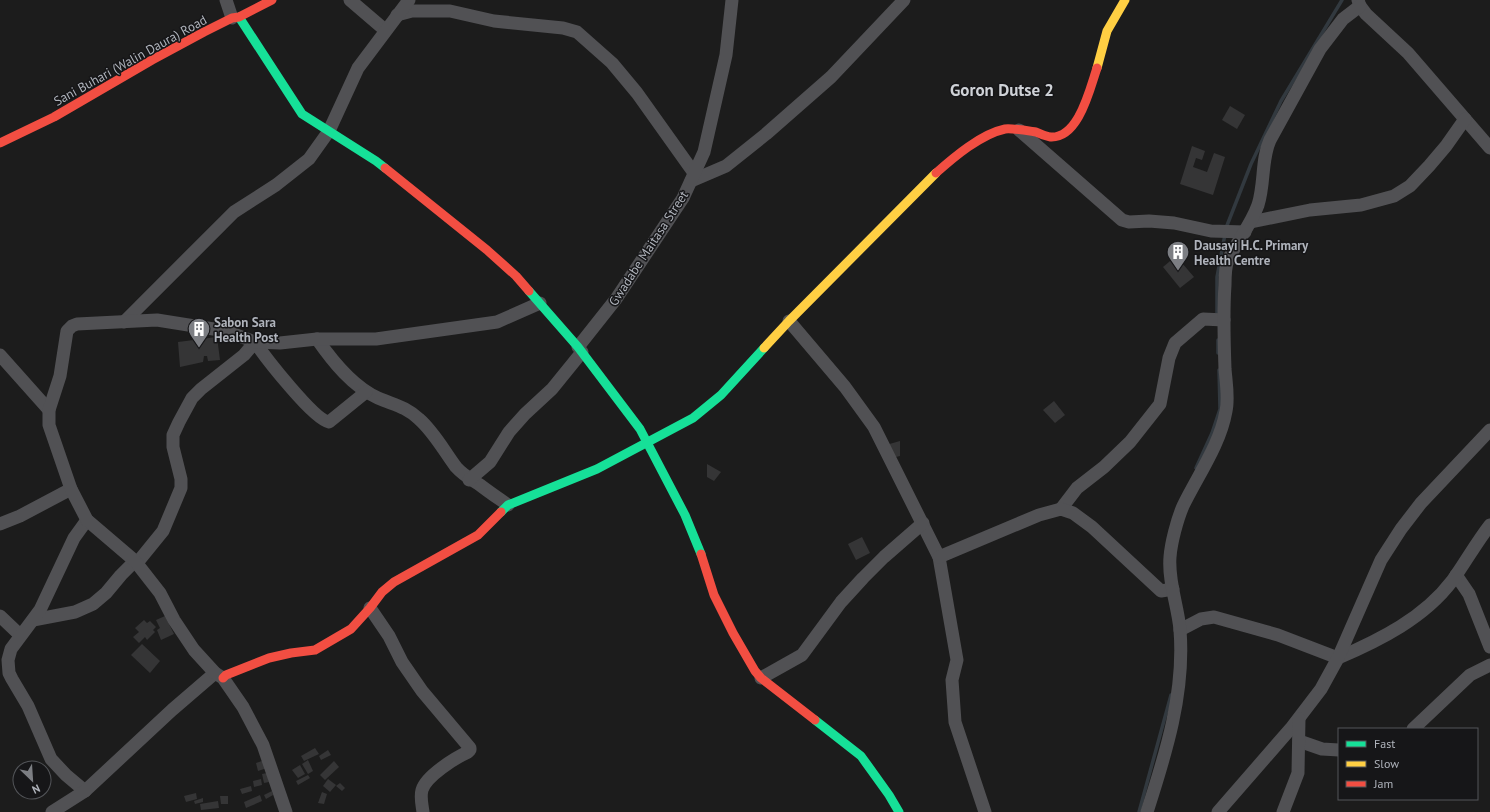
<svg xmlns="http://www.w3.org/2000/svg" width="1490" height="812" viewBox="0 0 1490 812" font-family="'PT Sans',sans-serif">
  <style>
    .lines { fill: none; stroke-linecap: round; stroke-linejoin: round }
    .stream { stroke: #32393f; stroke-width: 3.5 }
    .building { fill: #353536 }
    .street { stroke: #515154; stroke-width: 13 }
    .fast { stroke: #16e098; stroke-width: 9 }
    .slow { stroke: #ffcf43; stroke-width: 9 }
    .jam { stroke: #f24e42; stroke-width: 9 }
    .labels { text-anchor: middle; stroke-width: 3; stroke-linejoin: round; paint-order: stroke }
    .street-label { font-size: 13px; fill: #afb3bb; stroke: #161618 }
    .poi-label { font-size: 13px; font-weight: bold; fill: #afb3bb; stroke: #161618; text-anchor: start }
    .district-label { font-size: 17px; font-weight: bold; fill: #cfd2d7; stroke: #161618 }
  </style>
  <rect width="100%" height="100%" fill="#1c1c1c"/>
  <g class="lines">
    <g class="stream">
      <polyline points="1226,228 1251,164 1281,101 1342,0"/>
      <polyline points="1217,315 1217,277 1225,234"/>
      <polyline points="1218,340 1218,353"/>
      <polyline points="1196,468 1212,433 1220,409 1219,370"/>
      <polyline points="1139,812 1171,695"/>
    </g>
  </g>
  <g class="building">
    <polygon points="1230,106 1245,115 1237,129 1222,120"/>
    <polygon points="1192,146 1205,151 1202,160 1196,158 1193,167 1207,172 1214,153 1225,157 1213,195 1180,184"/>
    <polygon points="1176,256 1194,277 1180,288 1163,267"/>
    <polygon points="217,337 220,360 208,361 207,356 204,356 203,362 180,367 178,342"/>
    <polygon points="1054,401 1065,415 1055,423 1043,410"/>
    <polygon points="900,441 900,456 892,458 886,445"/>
    <polygon points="707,464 721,472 714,481 707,477"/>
    <polygon points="862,537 870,553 856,560 848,544"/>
    <polygon points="165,616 174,634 161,640 157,630 160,628 156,620"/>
    <polygon points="144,620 147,623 150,621 156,627 153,630 155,632 147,640 145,637 139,643 133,637 139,632 135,628"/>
    <polygon points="142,644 160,661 150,673 131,655"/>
    <polygon points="315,748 319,754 304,761 301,756"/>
    <polygon points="328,750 331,755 321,760 319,756"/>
    <polygon points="265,760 267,768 258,771 256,763"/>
    <polygon points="308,760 313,771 308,774 302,764"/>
    <polygon points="334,761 339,767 325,780 320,775"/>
    <polygon points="300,765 305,774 298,778 292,770"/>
    <polygon points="267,773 269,782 264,783 262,774"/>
    <polygon points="308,775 310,778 298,785 296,781"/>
    <polygon points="261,779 262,785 254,787 253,781"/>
    <polygon points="328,779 336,785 330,792 323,786"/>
    <polygon points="340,783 345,788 342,791 336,786"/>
    <polygon points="251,786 252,791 242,794 240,789"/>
    <polygon points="272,791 273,795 266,799 264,795"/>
    <polygon points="322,792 327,794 324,804 318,803"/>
    <polygon points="196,793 197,799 186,802 184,796"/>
    <polygon points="260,795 262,801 246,808 244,802"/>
    <polygon points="220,796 228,796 228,804 221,804"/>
    <polygon points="203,798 203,802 195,804 194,801"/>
    <polygon points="218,801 219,808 201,810 200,804"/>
  </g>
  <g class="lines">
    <g class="street">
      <polyline points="226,0 232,18"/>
      <polyline points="350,0 385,30"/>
      <polyline points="1358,0 1360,6 1366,14 1408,53 1490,148"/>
      <polyline points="397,15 412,11 450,11 494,21 563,28 577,32 612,63 637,93 694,173"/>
      <polyline points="1019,130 1122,220 1129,222 1149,221 1174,223 1211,231 1245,232"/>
      <polyline points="691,181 726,166 766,134 831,77 904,0"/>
      <polyline points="1251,222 1310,210 1361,205 1394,196 1410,186 1429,166 1446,146 1465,119"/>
      <polyline points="789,321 845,387 874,427 939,557 957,660 952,680 955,722 985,812"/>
      <polyline points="124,322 234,212 276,185 309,159 329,131 358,68 409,0"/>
      <path d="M 317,339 C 333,362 353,387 378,398 C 394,405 405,406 419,419 C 434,432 444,451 456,467 C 464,476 471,479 480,485 C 489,492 498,498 508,505"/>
      <polyline points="578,347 616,299 683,198 704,152 726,55 732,0"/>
      <polyline points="0,355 49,410"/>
      <polyline points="469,480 490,462 509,432 525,414 552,389 582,352"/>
      <polyline points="1061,509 1077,488 1104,467 1130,442 1160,404 1169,358 1175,343 1203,319 1224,320"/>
      <polyline points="0,524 20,516 71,489"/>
      <polyline points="939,557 1039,515 1061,509 1073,513 1092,527 1161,591 1173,589"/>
      <path d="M 137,563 L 163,531 L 181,488 L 181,479 L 173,447 L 173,435 L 179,422 L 192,398 L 201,389 L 244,355 L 255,342 C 265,357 314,420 329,422 L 366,392"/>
      <polyline points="1456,575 1469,594 1490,647"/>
      <path d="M 370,608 L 389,636 L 402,662 L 422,691 L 470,748 L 470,750 L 468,752 C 455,758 426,776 422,790 C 420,797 422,805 423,812"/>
      <polyline points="0,616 20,635"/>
      <polyline points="33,620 75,612 93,604 106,593 121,575 135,561"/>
      <path d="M 1180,630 L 1201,619 L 1214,617 L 1278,635 L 1338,658 C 1380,640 1424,618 1452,581 C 1465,563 1476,543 1490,525"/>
      <polyline points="761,678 802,655 841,602 863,578 884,557 923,523"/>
      <polyline points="1413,729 1470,675 1490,665"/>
      <polyline points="1299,741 1322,749 1339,750"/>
      <polyline points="85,791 66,775 51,759 28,706 12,679 9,673 8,660 11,649 40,610 74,538 87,520"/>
      <polyline points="52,812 85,791 172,710 215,673"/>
      <polyline points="286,812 263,745 243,707 223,678 215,673 194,650 174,620 160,593 135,561 87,520 71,489 49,425 49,410 60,376 67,331 72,326 77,324 157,320 226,331 255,342 280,343 317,339 376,339 497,322 540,303"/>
      <path d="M 1147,812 C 1166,753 1185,693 1180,630 C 1178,606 1168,582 1170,557 C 1171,543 1177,520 1183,506 C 1198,475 1220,445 1226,411 C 1229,398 1226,382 1225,369 C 1224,341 1223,313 1225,285 C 1225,277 1225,267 1228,260 C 1237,241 1251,225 1258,205 C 1265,183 1261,160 1270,140 L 1320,49 L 1343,19 L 1360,6"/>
      <polyline points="1218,812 1292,727 1321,689 1338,658 1381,560 1401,529 1421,503 1490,430"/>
      <polyline points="1283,812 1298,773 1299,719"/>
    </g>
    <g class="fast">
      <polyline points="239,17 302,114 376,161 385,168"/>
      <polyline points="529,291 578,347 640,429 685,515 701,554"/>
      <polyline points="501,512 508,505 597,469 693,418 721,395 764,348"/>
      <polyline points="815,720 861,756 889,795 899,812"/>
    </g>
    <g class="slow">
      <polyline points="1097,68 1107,31 1125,0"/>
      <polyline points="764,348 789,321 936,173"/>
    </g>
    <g class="jam">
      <polyline points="0,143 54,117 152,60 204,32 232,18 239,17 272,0"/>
      <polyline points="385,168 487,250 516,276 529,291"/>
      <path d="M 936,173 C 954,157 981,134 1005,129 C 1012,128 1029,131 1036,132 C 1040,134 1046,136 1050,137 C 1079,139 1090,88 1097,68"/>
      <polyline points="701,554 714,595 733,633 755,671 761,678 815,720"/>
      <polyline points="223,678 226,675 269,658 291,653 315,650 351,629 370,608 382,592 394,582 478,535 501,512"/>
    </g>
  </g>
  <defs>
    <g id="building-pin" transform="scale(1.15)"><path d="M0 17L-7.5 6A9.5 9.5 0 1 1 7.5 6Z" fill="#7c7e83" stroke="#161618"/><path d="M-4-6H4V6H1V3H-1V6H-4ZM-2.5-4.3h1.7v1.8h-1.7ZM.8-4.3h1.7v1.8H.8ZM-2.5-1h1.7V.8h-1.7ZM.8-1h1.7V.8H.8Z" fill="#fff"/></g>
  </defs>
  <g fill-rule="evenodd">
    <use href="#building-pin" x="1178" y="252"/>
    <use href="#building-pin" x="199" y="329"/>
  </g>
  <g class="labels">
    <g class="street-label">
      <text transform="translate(130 60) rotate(-29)" y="5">Sani Buhari (Walin Daura) Road</text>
      <text transform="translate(648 248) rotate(-57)" y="5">Gwadabe Maitasa Street</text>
    </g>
    <g class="poi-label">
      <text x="1194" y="250">Dausayi H.C. Primary<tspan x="1194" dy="15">Health Centre</tspan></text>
      <text x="214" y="327">Sabon Sara<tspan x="214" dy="15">Health Post</tspan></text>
    </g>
    <g class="district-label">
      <text x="1002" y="96">Goron Dutse 2</text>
    </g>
  </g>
  <rect x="1338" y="728" width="140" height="72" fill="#161618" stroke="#535559"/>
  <rect x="1346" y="741" width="20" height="6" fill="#16e098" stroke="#535559"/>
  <text x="1374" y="748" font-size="12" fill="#afb3bb">Fast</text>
  <rect x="1346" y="761" width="20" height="6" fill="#ffcf43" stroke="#535559"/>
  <text x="1374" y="768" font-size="12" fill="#afb3bb">Slow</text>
  <rect x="1346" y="781" width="20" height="6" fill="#f24e42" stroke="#535559"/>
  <text x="1374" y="788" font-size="12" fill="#afb3bb">Jam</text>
  <g transform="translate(32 780) rotate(155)"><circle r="19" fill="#161618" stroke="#535559"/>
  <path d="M0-3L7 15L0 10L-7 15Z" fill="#7c7e83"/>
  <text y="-6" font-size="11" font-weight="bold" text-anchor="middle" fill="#afb3bb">N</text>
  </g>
</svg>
